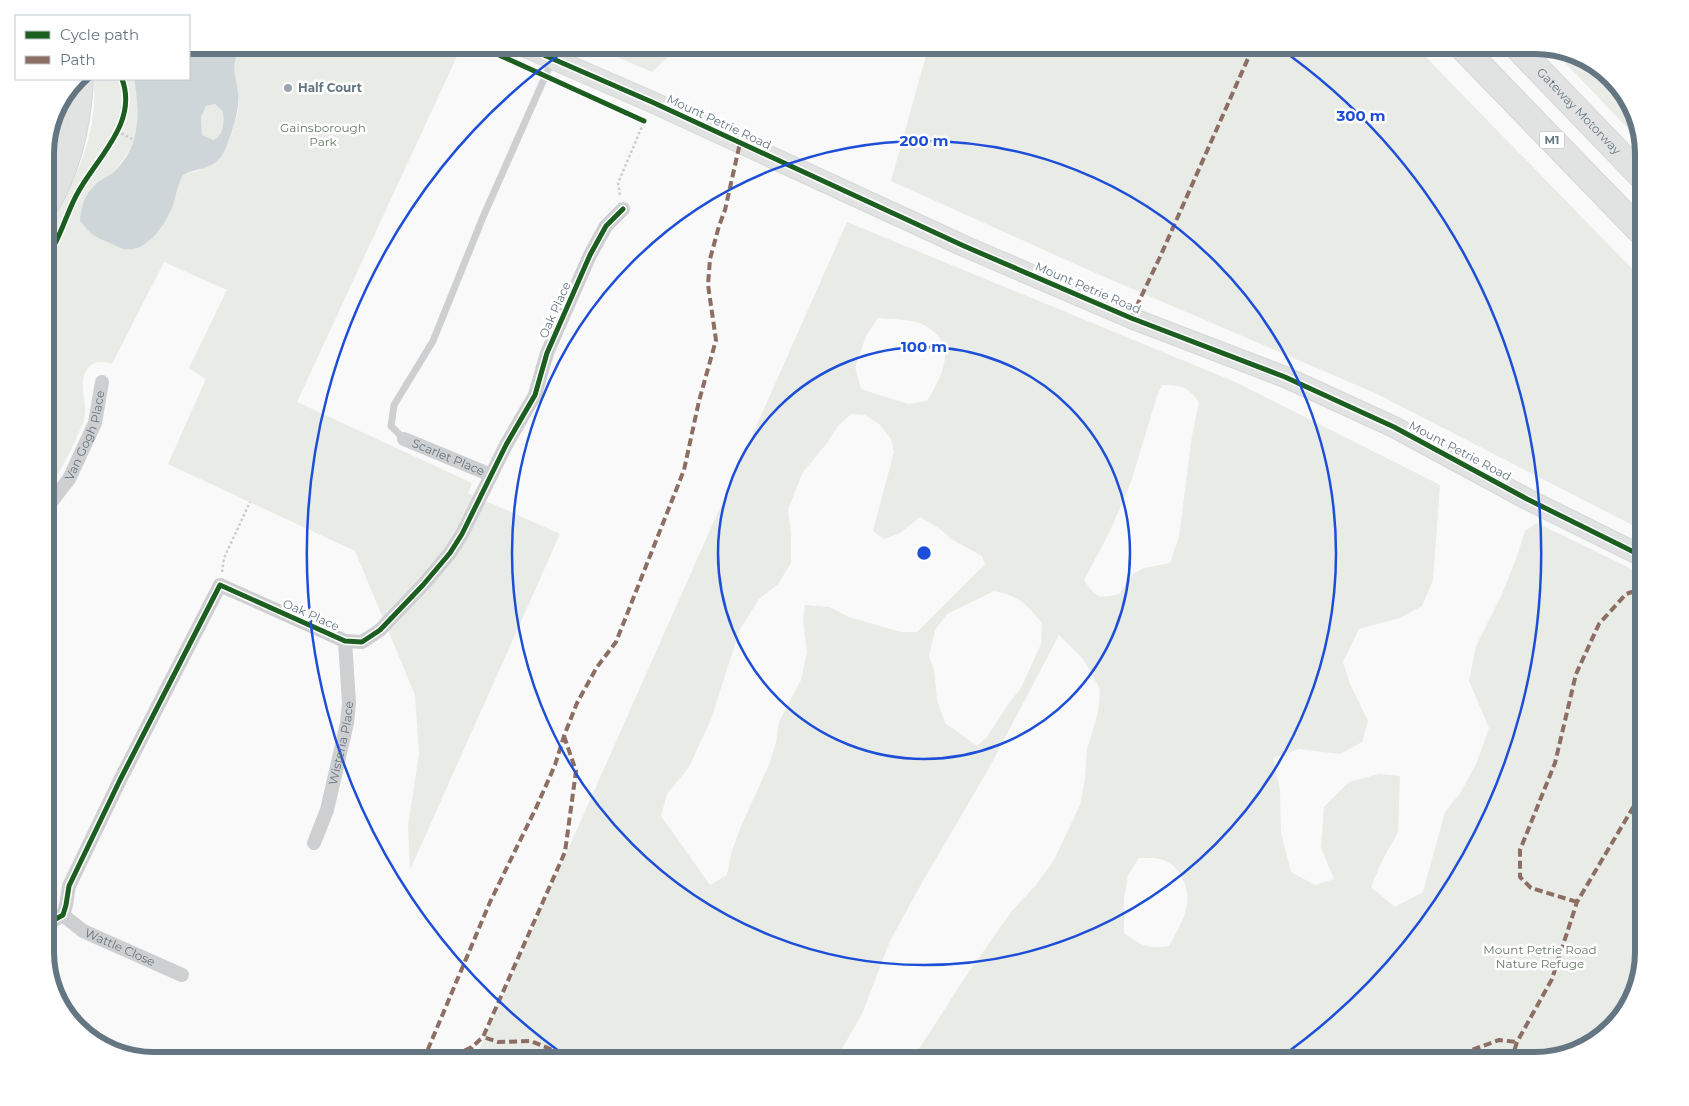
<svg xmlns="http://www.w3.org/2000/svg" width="1689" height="1106" viewBox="0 0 1689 1106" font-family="Montserrat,sans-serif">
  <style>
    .green { fill: #e8ebe6; fill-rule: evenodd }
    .water { fill: #ced6d9; fill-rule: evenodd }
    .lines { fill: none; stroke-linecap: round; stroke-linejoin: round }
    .secondary-casing { stroke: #d5d6d7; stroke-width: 22 }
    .highway-casing { stroke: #d5d6d6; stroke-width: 27 }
    .path { stroke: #cbcccd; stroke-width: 2.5; stroke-dasharray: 2.5 2.5; stroke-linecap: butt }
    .lane { stroke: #cecfd0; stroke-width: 7 }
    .street { stroke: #cecfd0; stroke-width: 14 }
    .secondary { stroke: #e1e2e2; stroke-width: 20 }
    .highway { stroke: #e1e2e2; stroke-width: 25 }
    .quiet { stroke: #8d6e63; stroke-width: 4; stroke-dasharray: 8 4; stroke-linecap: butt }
    .cycleway-casing { stroke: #fff; stroke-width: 8 }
    .cycleway { stroke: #1b5e20; stroke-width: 5 }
    .ring { fill: none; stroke: #1d4ed8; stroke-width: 2.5 }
    .poi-dot { fill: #99a4ac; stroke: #fff; stroke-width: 2 }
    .labels { text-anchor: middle; stroke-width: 5; stroke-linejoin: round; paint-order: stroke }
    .shield { fill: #fff; stroke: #939fa8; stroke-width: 1 }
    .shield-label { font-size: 11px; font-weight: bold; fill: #657683 }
    .poi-label { font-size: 12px; font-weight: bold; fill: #657683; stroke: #fff; text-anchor: start }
    .street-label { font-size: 12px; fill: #657683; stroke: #fff }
    .park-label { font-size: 12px; fill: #687a64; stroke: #fff }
    .rim { fill: none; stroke: #657683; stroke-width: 6 }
    .centre { fill: #1d4ed8; stroke: #fff; stroke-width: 2.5 }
    .ring-label { font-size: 15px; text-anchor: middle; font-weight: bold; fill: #1d4ed8; stroke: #fff; stroke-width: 5; stroke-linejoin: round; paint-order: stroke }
  </style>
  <rect width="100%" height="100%" fill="#f9f9f9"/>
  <g class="green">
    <path d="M 246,45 L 439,45 L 458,54 L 297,402 L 472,483 L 468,493 L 560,534 L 410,870 L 408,826 L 419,754 L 415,695 L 355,551 L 168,464 L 206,379 L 189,368 L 227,290 L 164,262 L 112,364 C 101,360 92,361 86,371 C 78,386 87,399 85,414 C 84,423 79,431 76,439 C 67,459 58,476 45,493 L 45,232 C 67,196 88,157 93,114 C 95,102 94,90 94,79 L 134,79 L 138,100 L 137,132 L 131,147 L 116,170 L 96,184 L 182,178 C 187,172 191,173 198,171 C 203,169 223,155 225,150 C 230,140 239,113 239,102 C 238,80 226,63 246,45 Z"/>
    <polygon points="589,45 680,45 652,72"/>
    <polygon points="929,45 1414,45 1644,281 1644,531 1375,393 1093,272 891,181"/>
    <polygon points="1553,50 1596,63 1630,100 1641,142"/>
    <path d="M 215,104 L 223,112 C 224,123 224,134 214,140 L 202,135 L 201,117 L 206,106 Z"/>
    <path d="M 847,222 L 1233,381 L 1440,485 L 1433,580 L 1422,606 L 1400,618 L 1359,629 L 1343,662 L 1350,684 L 1368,721 L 1362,742 L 1340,754 L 1299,749 L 1273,758 L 1280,790 L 1281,833 L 1291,872 L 1315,885 L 1334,879 L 1321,848 L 1324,807 L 1349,782 L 1379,774 L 1400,776 L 1398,832 L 1381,863 L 1371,887 L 1395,907 L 1423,892 L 1445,812 L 1461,792 L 1477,762 L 1489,728 L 1469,681 L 1476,646 L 1502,594 L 1516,559 L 1525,531 L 1537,523 L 1644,575 L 1644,953 L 1626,1013 L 1589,1047 L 1536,1061 L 1041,1061 L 1025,1051 L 1002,1053 L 989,1061 L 909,1061 L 921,1046 L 964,979 L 1011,912 L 1036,885 L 1054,860 L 1080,805 L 1085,779 L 1087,749 L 1098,713 L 1100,689 L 1083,659 L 1059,635 L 988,770 L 924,879 L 890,941 L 862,1014 L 835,1061 L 474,1061 ZM 878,318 C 891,319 913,319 924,325 C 959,344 943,375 927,401 L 908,404 L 861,389 L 855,367 L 866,336 ZM 1162,385 C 1181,385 1187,386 1199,402 L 1192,436 L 1179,537 L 1170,563 L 1144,568 L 1133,574 L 1119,594 C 1099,599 1096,598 1084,580 L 1109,533 L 1131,482 L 1157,396 ZM 851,414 L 865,415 L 879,424 L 891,439 L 894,452 L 873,531 L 884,539 L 900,533 L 920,517 L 940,529 L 951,539 L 982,556 L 985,564 L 917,632 L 901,632 L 849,617 L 829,607 L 805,605 L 803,620 L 807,652 L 801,680 L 779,722 L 776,743 L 769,765 L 741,826 L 731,854 L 727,875 L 710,885 L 661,816 L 667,794 L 689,767 L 711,719 L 740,629 L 759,599 L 778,584 L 791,563 L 791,535 L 788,509 L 803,472 L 827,443 L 838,426 ZM 994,591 C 1020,596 1026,604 1042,623 L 1041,644 L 1021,688 L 1007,706 L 987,737 L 977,746 L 945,723 L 937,700 L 934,670 L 929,656 L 935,630 L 947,614 ZM 1139,858 C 1157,858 1169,857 1180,874 C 1196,900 1183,921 1169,946 C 1148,949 1141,946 1124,933 L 1124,899 L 1128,875 Z"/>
  </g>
  <path class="water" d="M 189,45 L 246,45 C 223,65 242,82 238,106 C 236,120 231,136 225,150 C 215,173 189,167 182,177 C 176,187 176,200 171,210 C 163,227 146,253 124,249 C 120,248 115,245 110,243 C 105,241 98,238 93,235 C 88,231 84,225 80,221 C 82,204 84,195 97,183 C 103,178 111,175 116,170 C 141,144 140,112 134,79 L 189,79 ZM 215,104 L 223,112 C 224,123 224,134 214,140 L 202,135 L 201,117 L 206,106 Z"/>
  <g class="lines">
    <g class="secondary-casing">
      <g id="secondary">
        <polyline points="521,45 652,102 964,246 1131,318 1285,377 1394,427 1527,499 1644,557"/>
        <polyline points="45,172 56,135 62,99"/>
        <path d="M 45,212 C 70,172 81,125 83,79"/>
      </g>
    </g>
    <g class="highway-casing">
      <g id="highway">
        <polyline points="1460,45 1644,235"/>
        <path id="s5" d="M 1515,45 L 1644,179"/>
      </g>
    </g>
    <g class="path">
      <polyline points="117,131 132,139"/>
      <polyline points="620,195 618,183 646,117"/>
      <polyline points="222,572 224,558 250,502"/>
    </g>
    <polyline class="lane" points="404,439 391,426 394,405 433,341 483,217 552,61"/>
    <g class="street">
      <path id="s1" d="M 404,439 L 491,475"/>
      <path id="s2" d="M 45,510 L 69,479 L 95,423 L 102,382"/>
      <path id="s3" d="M 314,843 L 327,810 L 347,723 L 349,703 L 345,641"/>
      <path id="s4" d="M 63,915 L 83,931 L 182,975"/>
      <polyline points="45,921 52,921 63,915 66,905 69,886 120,780 220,585 345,641 362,642 380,630 423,585 450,553 462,534 506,445 535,395 547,353 590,255 606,226 623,209"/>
    </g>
    <use href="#secondary" class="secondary"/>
    <use href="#highway" class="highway"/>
    <g class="quiet">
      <polyline points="1131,318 1160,257 1254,45"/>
      <polyline points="564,736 576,771 565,852 483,1037 498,1042 531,1041 579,1061"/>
      <polyline points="1577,902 1531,888 1520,877 1520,850 1555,763 1576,674 1599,624 1626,594 1644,588"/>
      <polyline points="1475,1049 1485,1061"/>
      <polyline points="423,1061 490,902 536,808 555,765 564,736 577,703 597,667 616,642 684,470 699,401 716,340 708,285 710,259 719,226 725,210 740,143"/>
      <polyline points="443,1061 472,1047 483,1037"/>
      <polyline points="466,1061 472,1047"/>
      <polyline points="1452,1061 1458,1055 1499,1040 1517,1042"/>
      <polyline points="1511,1061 1517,1042 1552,979 1577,902 1644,789"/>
    </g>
    <g class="cycleway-casing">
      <g id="cycleway">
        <polyline points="472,45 486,49 644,121"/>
        <polyline points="521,45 652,102 964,246 1131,318 1285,377 1394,427 1527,499 1644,557"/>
        <path d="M 45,259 C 60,240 65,217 76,196 C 94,160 139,124 122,79"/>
        <polyline points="45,921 52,921 63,915 66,905 69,886 120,780 220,585 345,641 362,642 380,630 423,585 450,553 462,534 506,445 535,395 547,353 590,255 606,226 623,209"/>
      </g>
    </g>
    <use href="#cycleway" class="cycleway"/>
  </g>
  <g class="ring">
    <circle cx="924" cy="553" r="206"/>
    <circle cx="924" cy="553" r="412"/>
    <path d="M570 1059A618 618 0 0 1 570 47M1278 47A618 618 0 0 1 1278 1059"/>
  </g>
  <circle class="poi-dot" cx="288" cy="88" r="5"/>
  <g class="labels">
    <rect class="shield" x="1539.5" y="131.5" width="25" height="17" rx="4"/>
    <g class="shield-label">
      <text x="1552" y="144">M1</text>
    </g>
    <g class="poi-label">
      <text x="298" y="92">Half Court</text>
    </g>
    <g class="street-label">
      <text dy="4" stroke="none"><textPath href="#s5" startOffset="92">Gateway Motorway</textPath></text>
      <text transform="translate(719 122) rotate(25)" y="4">Mount Petrie Road</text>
      <text transform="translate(1088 288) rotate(23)" y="4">Mount Petrie Road</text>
      <text transform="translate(555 310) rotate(-66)" y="4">Oak Place</text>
      <text dy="4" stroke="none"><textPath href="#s2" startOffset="86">Van Gogh Place</textPath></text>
      <text transform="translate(1460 451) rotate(28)" y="4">Mount Petrie Road</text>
      <text dy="4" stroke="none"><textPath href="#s1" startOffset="48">Scarlet Place</textPath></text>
      <text transform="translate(311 615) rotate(24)" y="4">Oak Place</text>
      <text dy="4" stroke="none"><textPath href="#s3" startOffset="104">Wisteria Place</textPath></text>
      <text dy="4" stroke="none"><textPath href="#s4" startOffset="66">Wattle Close</textPath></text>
    </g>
    <g class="park-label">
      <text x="323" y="132">Gainsborough<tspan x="323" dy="14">Park</tspan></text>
      <text x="1540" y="954">Mount Petrie Road<tspan x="1540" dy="14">Nature Refuge</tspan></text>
    </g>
  </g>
  <path d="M0 0H1689V1106H0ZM154 54H1535A100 100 0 0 1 1635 154V952A100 100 0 0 1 1535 1052H154A100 100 0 0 1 54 952V154A100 100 0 0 1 154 54Z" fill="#fff" fill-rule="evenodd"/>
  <path class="rim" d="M154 54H1535A100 100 0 0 1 1635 154V952A100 100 0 0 1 1535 1052H154A100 100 0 0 1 54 952V154A100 100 0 0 1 154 54Z"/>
  <circle cx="924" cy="553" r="8" class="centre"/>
  <g class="ring-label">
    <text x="1361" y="121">300 m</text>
    <text x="924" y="146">200 m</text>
    <text x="924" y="352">100 m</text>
  </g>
  <rect x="15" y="15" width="175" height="65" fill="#ffffff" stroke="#c1c8cd"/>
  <rect x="25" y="31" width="25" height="8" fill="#1b5e20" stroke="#c1c8cd"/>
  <text x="60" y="40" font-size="15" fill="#657683">Cycle path</text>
  <rect x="25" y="56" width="25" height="8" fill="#8d6e63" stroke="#c1c8cd"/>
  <text x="60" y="65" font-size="15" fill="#657683">Path</text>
</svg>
